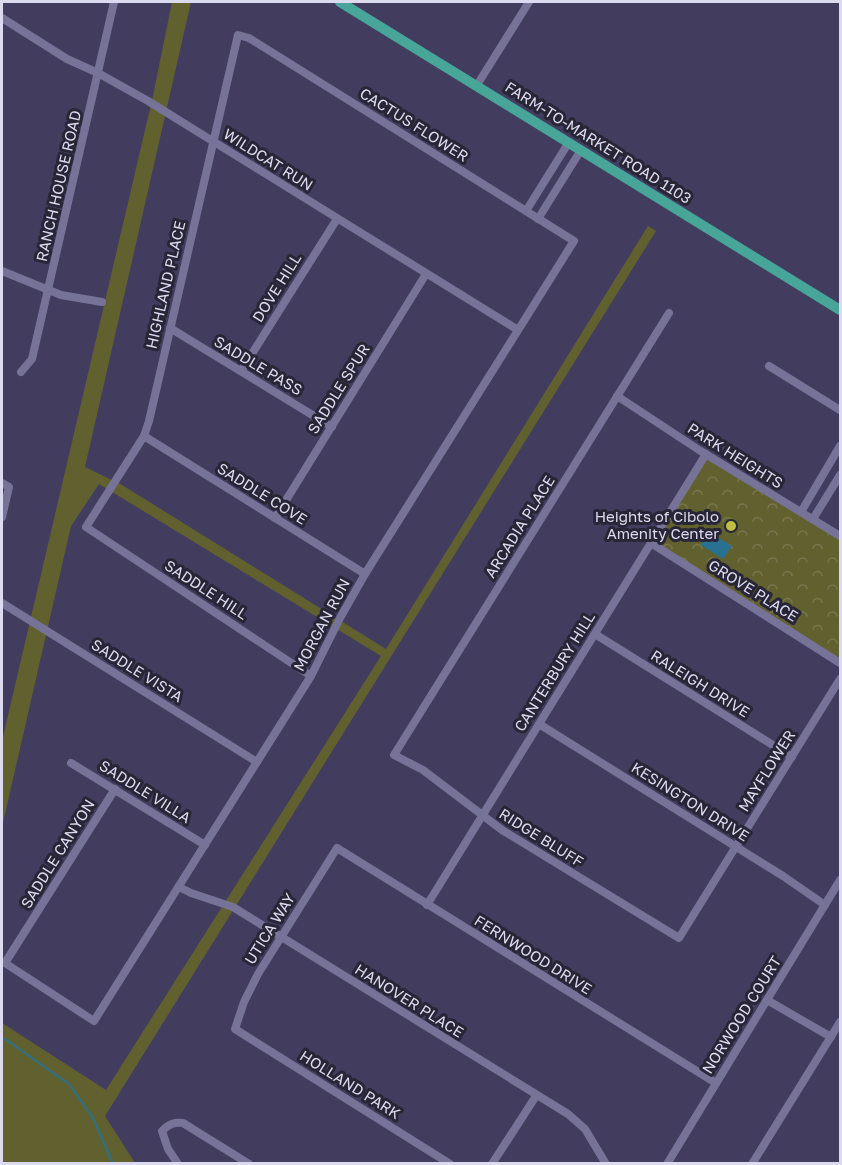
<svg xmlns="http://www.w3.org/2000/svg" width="842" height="1165" viewBox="0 0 842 1165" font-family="'Golos Text',sans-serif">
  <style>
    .grass { fill: #616130 }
    .park { fill: url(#park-crowns) }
    .water { fill: #287190 }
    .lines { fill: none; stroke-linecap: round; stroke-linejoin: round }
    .stream { stroke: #287190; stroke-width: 2 }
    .minor { stroke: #777398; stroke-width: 8 }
    .major { stroke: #47a59a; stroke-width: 10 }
    .poi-dot { fill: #bebf42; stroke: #282636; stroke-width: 2 }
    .labels { text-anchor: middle; stroke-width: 6; stroke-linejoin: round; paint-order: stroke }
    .street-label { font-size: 15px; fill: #dcdaef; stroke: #282636 }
    .poi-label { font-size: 15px; fill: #dcdaef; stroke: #282636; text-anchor: end }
  </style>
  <defs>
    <pattern id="park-crowns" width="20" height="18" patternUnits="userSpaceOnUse" patternTransform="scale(1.5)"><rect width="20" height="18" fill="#616130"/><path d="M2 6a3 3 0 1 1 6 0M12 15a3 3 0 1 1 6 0" fill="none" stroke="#77774e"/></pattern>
  </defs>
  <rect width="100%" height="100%" fill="#423d5e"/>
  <polygon class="grass" points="172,2 191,2 85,467 122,485 386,649 648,226 656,231 105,1116 135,1163 2,1163 2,1023 106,1090 381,656 99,484 71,526 2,827 2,741 153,96"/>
  <polygon class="park" points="706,454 840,537 840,663 651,543"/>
  <polygon class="water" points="709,532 732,546 723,559 701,545"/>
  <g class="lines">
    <polyline class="stream" points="2,1037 69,1084 93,1118 113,1164"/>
    <g class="minor">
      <polyline points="2,18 67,59 98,73 148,101 518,330"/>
      <polyline points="477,85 529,2"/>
      <polyline points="526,211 569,142"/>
      <polyline points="538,219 581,150"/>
      <polyline points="2,271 61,295 102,302"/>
      <polyline points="669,313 394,755 423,770 502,830 679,938 840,679"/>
      <polyline points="170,328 332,427"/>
      <polyline points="769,366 840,410"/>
      <polyline points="241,371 337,219"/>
      <polyline points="21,372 32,359 114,2"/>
      <polyline points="617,396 699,450 840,536"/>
      <polyline points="144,436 365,574"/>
      <polyline points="2,483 9,487 2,517"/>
      <polyline points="801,512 840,446"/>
      <polyline points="275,518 426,274"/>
      <polyline points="813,519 840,475"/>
      <polyline points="651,543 840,663"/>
      <polyline points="2,603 257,762"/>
      <polyline points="595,634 792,757"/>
      <polyline points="539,724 783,876 825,905"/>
      <polyline points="71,763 205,845"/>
      <polyline points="115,789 5,963 94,1021 311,676 340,618 365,574 574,241 249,38 238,35 149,421 144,436 86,527 311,676"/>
      <polyline points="179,887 191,893 233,907 568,1114 585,1129 606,1164"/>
      <polyline points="427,905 706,454"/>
      <polyline points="767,1000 831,1037"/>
      <path d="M 178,1164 L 168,1149 L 162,1131 C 169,1124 174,1122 183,1123 L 249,1164"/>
      <polyline points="450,1164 235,1029 244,1002 258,974 337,848 716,1083"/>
      <polyline points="492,1164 536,1096"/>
      <polyline points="667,1164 840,880"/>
      <polyline points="752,1164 840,1022"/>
    </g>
    <polyline class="major" points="340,2 840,310"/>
  </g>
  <circle class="poi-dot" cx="731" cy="526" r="6"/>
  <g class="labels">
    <g class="street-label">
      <text transform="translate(414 125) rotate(32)" y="5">CACTUS FLOWER</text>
      <text transform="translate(598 143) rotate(32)" y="5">FARM-TO-MARKET ROAD 1103</text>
      <text transform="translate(268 160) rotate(32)" y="5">WILDCAT RUN</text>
      <text transform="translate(59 186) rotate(-77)" y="5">RANCH HOUSE ROAD</text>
      <text transform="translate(166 285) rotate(-77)" y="5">HIGHLAND PLACE</text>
      <text transform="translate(277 288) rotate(-58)" y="5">DOVE HILL</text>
      <text transform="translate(258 366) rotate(31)" y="5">SADDLE PASS</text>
      <text transform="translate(339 389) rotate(-58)" y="5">SADDLE SPUR</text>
      <text transform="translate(735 456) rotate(32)" y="5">PARK HEIGHTS</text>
      <text transform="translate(262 494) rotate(32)" y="5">SADDLE COVE</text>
      <text transform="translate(520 527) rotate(-58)" y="5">ARCADIA PLACE</text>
      <text transform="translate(206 590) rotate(33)" y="5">SADDLE HILL</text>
      <text transform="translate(753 591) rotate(32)" y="5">GROVE PLACE</text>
      <text transform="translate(322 625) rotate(-62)" y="5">MORGAN RUN</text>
      <text transform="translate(137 671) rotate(32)" y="5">SADDLE VISTA</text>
      <text transform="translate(555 672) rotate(-58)" y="5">CANTERBURY HILL</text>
      <text transform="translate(700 684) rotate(32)" y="5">RALEIGH DRIVE</text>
      <text transform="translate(767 771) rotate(-58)" y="5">MAYFLOWER</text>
      <text transform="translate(145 792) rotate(32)" y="5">SADDLE VILLA</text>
      <text transform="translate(690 802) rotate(32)" y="5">KESINGTON DRIVE</text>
      <text transform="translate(541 838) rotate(32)" y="5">RIDGE BLUFF</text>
      <text transform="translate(58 854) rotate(-58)" y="5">SADDLE CANYON</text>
      <text transform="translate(270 929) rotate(-58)" y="5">UTICA WAY</text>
      <text transform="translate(533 955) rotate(32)" y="5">FERNWOOD DRIVE</text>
      <text transform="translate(409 1001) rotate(32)" y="5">HANOVER PLACE</text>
      <text transform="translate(742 1015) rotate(-58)" y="5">NORWOOD COURT</text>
      <text transform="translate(350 1085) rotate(32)" y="5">HOLLAND PARK</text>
    </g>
    <g class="poi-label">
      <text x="719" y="522">Heights of Cibolo<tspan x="719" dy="17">Amenity Center</tspan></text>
    </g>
  </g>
  <rect width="842" height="1165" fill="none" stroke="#dcdaef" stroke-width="6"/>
</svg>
